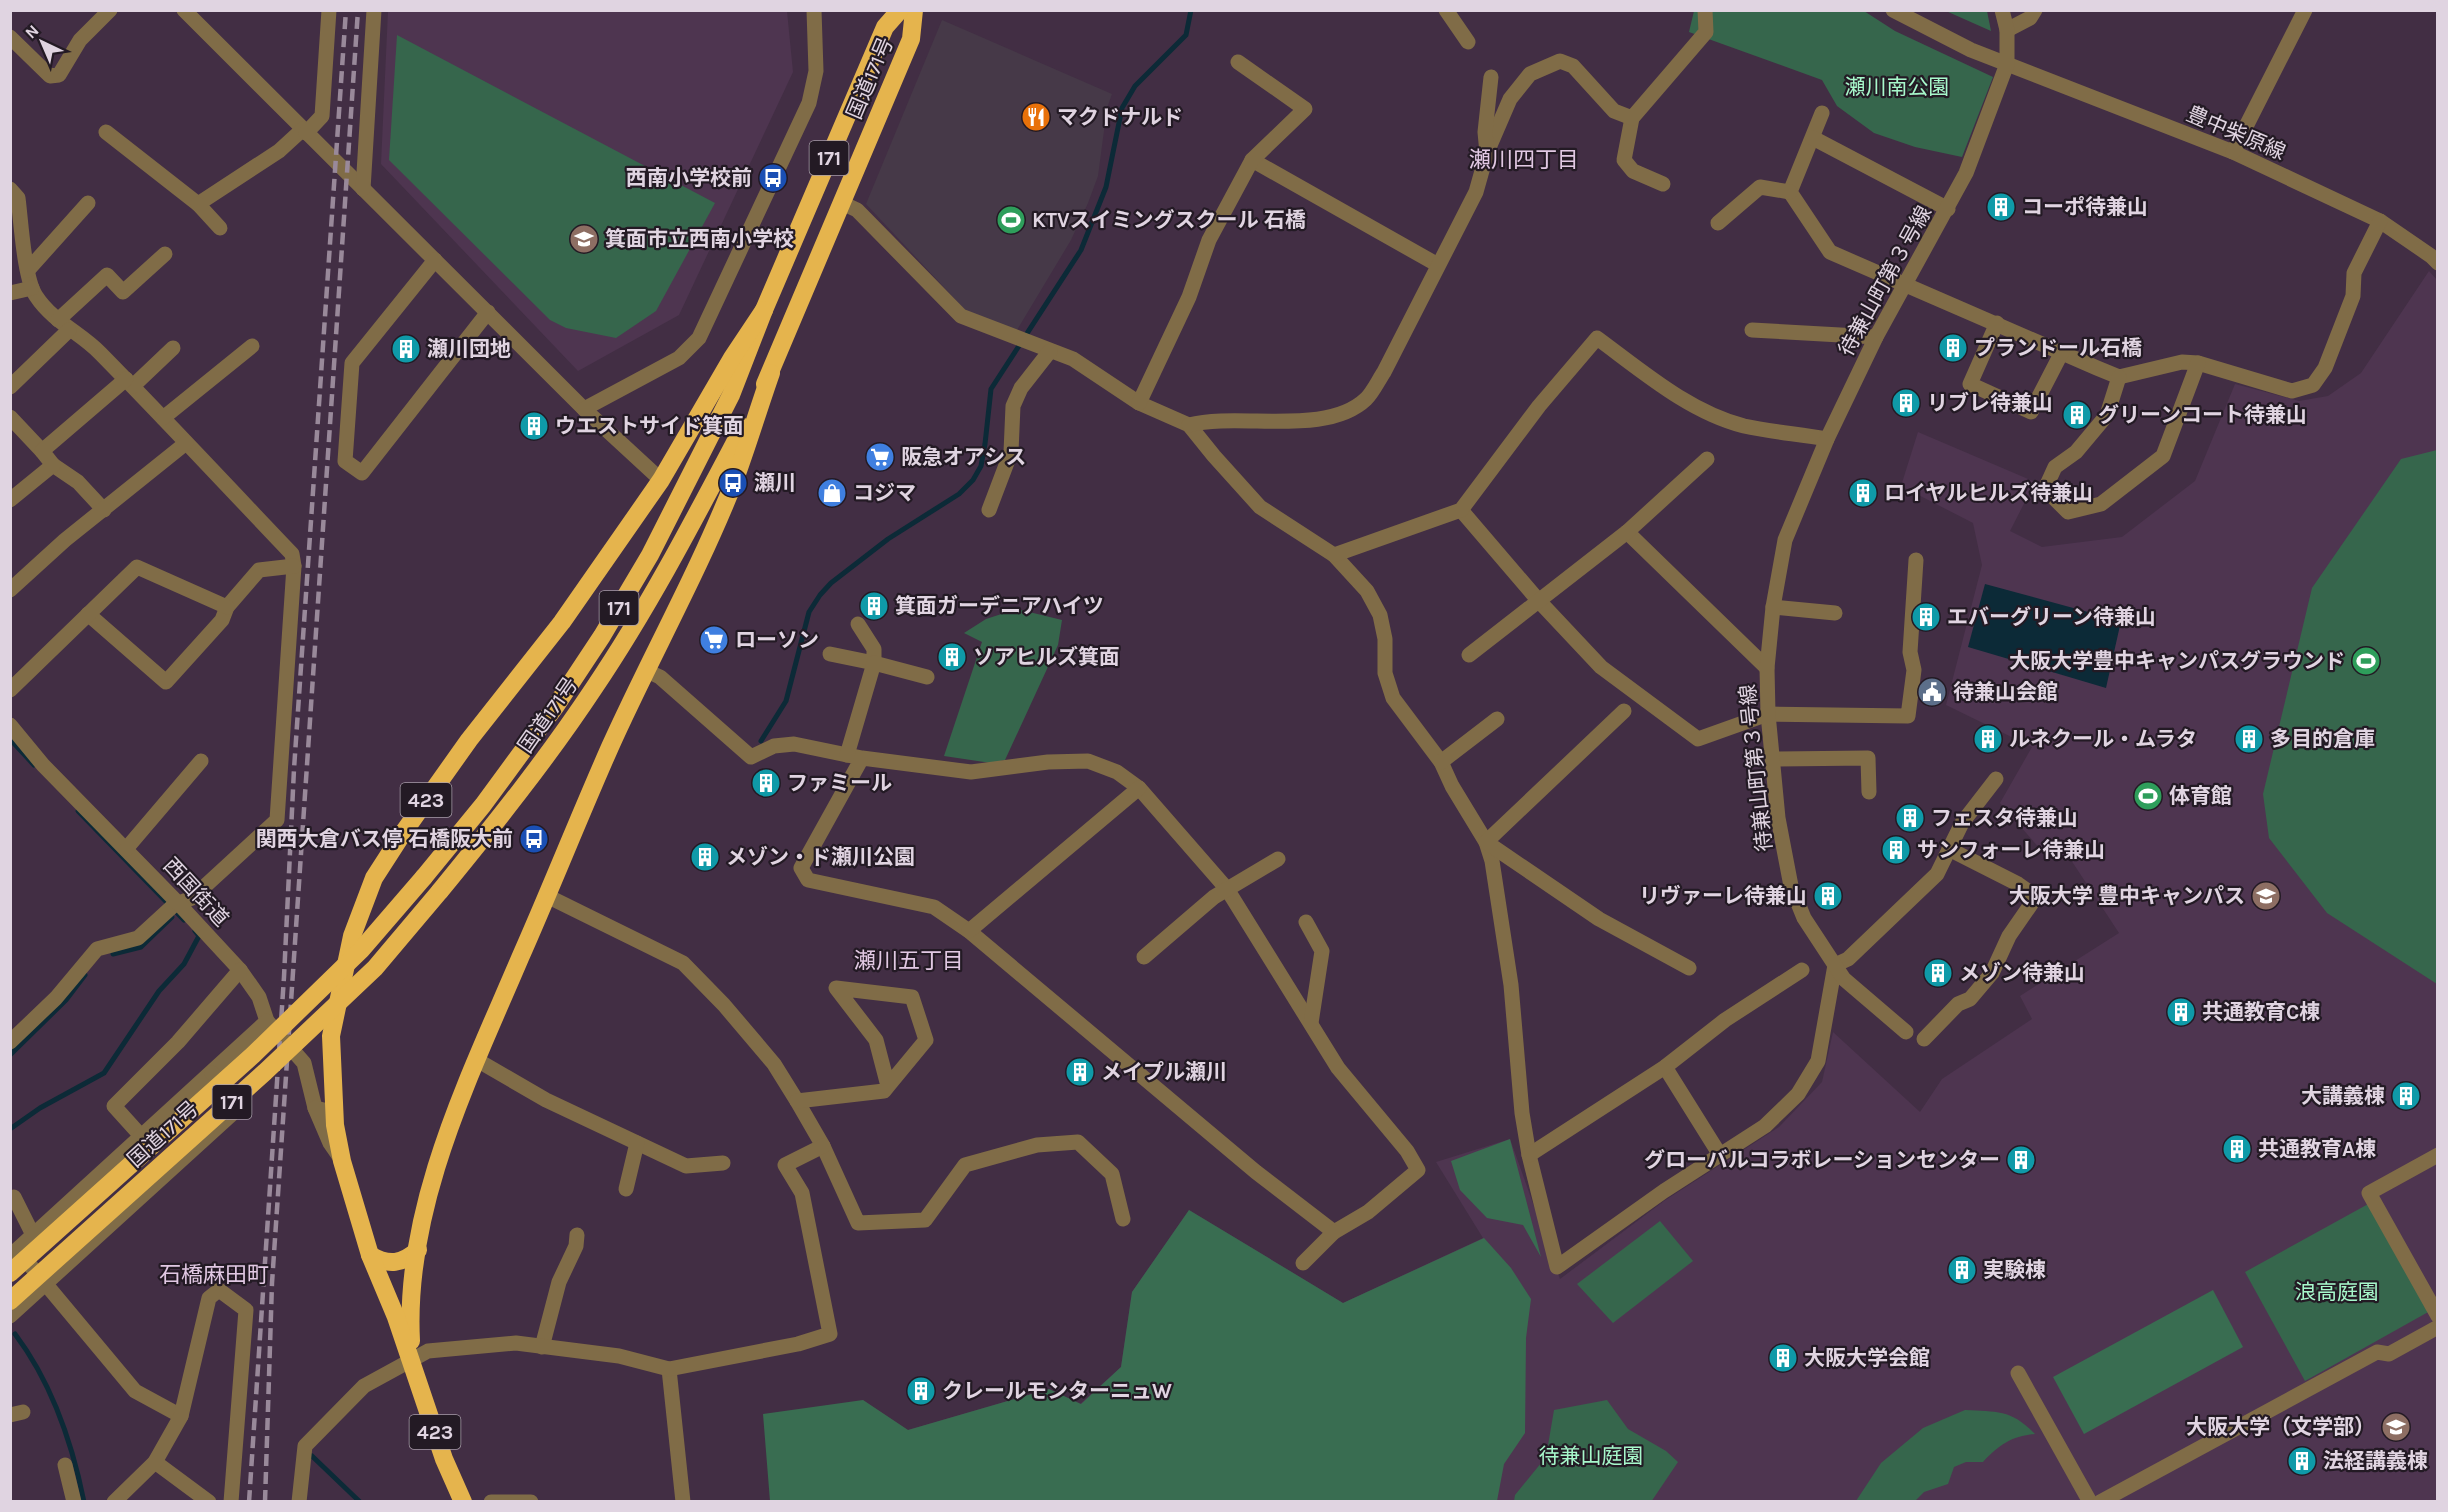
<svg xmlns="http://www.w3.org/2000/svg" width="2448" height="1512" viewBox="0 0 2448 1512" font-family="Karla,'Noto Sans JP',sans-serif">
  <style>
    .commercial { fill: #463948 }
    .built { fill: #4e3550 }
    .green { fill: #36664c }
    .forest { fill: #396d51 }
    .water { fill: #0c2a37 }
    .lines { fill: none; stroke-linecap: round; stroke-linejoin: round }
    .stream { stroke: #0c2a37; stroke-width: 5 }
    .minor { stroke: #806c47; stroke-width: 15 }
    .highway { stroke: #e5b44d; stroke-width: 18 }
    .rail { stroke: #99899a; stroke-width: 4.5; stroke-dasharray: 12 6; stroke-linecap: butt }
    .highway-bridge { stroke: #e5b44d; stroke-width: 18 }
    .labels { text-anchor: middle; stroke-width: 4.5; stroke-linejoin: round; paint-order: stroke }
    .shield { fill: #231a24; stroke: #a79ca8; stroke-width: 1.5 }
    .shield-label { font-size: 20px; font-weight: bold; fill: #e0d4e1 }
    .street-label { font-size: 21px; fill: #e0d4e1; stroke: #231a24 }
    .park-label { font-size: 21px; fill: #a7f8cb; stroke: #231a24 }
    .poi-label { font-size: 21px; font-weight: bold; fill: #e0d4e1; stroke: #231a24; text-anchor: start }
    .neighbourhood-label { font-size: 22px; fill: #e1c8e3; stroke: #231a24 }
  </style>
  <rect width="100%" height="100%" fill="#422e44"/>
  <polygon class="commercial" points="942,20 1112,94 1107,108 1098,176 1088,203 1071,240 1017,330 968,313 866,204"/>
  <g class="built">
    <polygon points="388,11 787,11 793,72 679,315 578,371 381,164"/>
    <polygon points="2429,271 2437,280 2437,1501 773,1501 863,1400 908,1430 1049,1389 1080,1404 1121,1367 1132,1292 1189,1210 1343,1303 1483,1238 1436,1162 1510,1139 1560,1279 1664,1201 1779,1127 1822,1082 1833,1032 1920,1112 1942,1079 2032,1019 2020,996 2119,933 2071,860 2040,849 2000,803 2032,747 1946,705 1982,565 1973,523 1901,486 1918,432 2035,482 2010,531 2042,547 2122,537 2195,481 2235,384 2299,401 2328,396 2361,373"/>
  </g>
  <g class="green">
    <polygon points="1694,11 1864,11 1895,31 1993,77 1962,157 1915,147 1874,133 1837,106 1822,80 1689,32"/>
    <polygon points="1946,11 1987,11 1991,31"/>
    <polygon points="397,35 715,203 656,311 616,338 566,328 550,320 389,160"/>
    <polygon points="2437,450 2437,449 2437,984 2327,913 2269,838 2263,794 2312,588 2401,459"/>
    <polygon points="1017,609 1062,620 1058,645 1005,760 991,763 944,756 982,642 964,633 986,619"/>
    <polygon points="2370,1203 2430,1311 2305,1381 2245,1272"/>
    <polygon points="1660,1221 1693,1261 1613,1323 1577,1284"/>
    <polygon points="1607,1400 1628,1429 1666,1451 1678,1462 1651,1502 1514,1501 1515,1495 1546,1457 1554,1410"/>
    <path d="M 1965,1410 C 1997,1412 2011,1409 2035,1434 C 2012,1436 1999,1445 1983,1462 L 1966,1462 L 1954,1467 L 1948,1484 L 1924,1492 L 1915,1501 L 1856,1501 L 1881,1463 L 1923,1428 Z"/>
  </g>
  <g class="forest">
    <polygon points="1510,1139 1541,1257 1523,1225 1487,1218 1460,1190 1451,1161"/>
    <polygon points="1189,1210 1343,1303 1484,1238 1511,1268 1531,1299 1526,1338 1525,1433 1504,1464 1497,1501 770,1501 763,1414 863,1400 908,1430 1049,1389 1081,1404 1121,1367 1132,1292"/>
    <polygon points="2213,1290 2243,1347 2084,1434 2053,1377"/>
  </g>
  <polygon class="water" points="1985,584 2121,621 2106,688 1968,647"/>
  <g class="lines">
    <g class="stream">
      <polyline points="10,739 34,765"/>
      <polyline points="761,741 786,701 809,612 820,595 831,583 888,539 959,494 973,480 981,466 985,444 991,389 1081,250 1106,187 1122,108 1135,86 1186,35 1191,10"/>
      <polyline points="78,811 184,920"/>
      <polyline points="113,954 141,947 172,917 169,911"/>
      <polyline points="10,1055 66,1000 85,975"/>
      <polyline points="10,1129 40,1108 104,1073 159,991 184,964 199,936 195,931"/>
      <path d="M 15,1334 C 52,1383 72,1442 84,1502"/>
      <polyline points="312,1456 360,1502"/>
    </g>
    <g class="minor">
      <polyline points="184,10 584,409 661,480"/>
      <polyline points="1446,10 1468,42"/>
      <polyline points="1893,10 1971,50 2233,152 2380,221 2431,256 2438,263"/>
      <polyline points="2007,30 2030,18 2035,10"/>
      <polyline points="10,37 50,76 59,75 80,40 110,10"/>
      <polyline points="1822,113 1790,192 1830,252 2097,368 2119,377 2182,362 2198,363 2292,391 2313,385 2325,368 2353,296 2354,273 2380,221"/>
      <polyline points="1632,118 1624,160 1633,171 1663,184"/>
      <polyline points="106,132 198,204 279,151 303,129"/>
      <polyline points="306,133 322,116 329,10"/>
      <polyline points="1813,138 1948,209"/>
      <polyline points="1488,150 1510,99 1530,74 1560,61 1573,66 1614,111 1632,118 1706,32 1705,10"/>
      <polyline points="2233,152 2305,10"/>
      <polyline points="1252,160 1438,265"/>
      <path d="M 10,189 L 18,198 C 21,220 24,279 36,296 C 53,322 81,333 100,353 C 165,419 228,487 292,554 L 294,566 L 277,820 L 192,898 L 174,905 L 138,938 L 97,949 L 56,998 L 10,1042"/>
      <polyline points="363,189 374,10"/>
      <polyline points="842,203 857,210 961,316 1073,359 1139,403 1189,425 1214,456 1260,507 1334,555 1367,591 1380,615 1385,639 1385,673 1393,698 1441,762 1452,786 1486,842 1492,861 1511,985 1522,1113 1529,1155 1557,1267 1664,1191 1765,1126 1798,1094 1818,1061 1835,965"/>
      <polyline points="198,204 220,228"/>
      <polyline points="1718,223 1760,187 1790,192"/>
      <polyline points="435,260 352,363 345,461 362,473 488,312"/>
      <polyline points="28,270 88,203"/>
      <polyline points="10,293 32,288"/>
      <polyline points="58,320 107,275 123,292 165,254"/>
      <polyline points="1997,323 1970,384 2031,412 2062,352"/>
      <polyline points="1752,330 1876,337"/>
      <polyline points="2119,377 2107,415 2076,452 2055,467 2045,489 2068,512 2101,504 2163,456 2198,363"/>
      <polyline points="133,386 173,348"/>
      <polyline points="10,387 69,330"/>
      <polyline points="1139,403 1189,297 1209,240 1252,160 1305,109 1238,62"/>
      <polyline points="584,409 679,358 699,338 809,103 816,71 814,10"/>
      <polyline points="10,417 42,451"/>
      <polyline points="163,418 252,346"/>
      <path d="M 1189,425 C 1240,412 1326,437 1366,399 C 1373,392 1378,381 1384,372 L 1476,192 L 1487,153 L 1485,132 L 1491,77"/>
      <polyline points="53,465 78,482 104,510"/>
      <polyline points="10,500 53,465 42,451 126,379"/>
      <polyline points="989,510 1011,452 1013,406 1021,388 1050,351"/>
      <polyline points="1461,510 1538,600 1601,667 1698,739 1768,714 1908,716 1914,670 1910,652 1916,560"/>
      <polyline points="1627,532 1767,668"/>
      <path d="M 1334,555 L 1461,510 L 1539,406 L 1597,338 C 1642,371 1689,412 1744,426 C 1771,432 1799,434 1827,439"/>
      <polyline points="10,590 65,540 186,443"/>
      <polyline points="1773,607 1835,613"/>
      <polyline points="88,614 166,682 222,620 227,607 259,570 294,566"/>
      <polyline points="830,654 874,663 874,649 858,624"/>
      <polyline points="1469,655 1627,532 1707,459"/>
      <polyline points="647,671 660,677 751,757 774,746 794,744 862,758 971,772 1048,762 1088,761 1117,772 1139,788 1227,889 1338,1068 1407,1151 1418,1170 1368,1212 1334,1232 1256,1172 969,931 934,907 808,880 801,868 862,758"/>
      <polyline points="10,690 137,567 227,607"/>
      <polyline points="1624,711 1486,842 1599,919 1689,968"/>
      <polyline points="10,725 43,765 178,903 240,970 259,997 267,1021 304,1063 315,1108"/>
      <polyline points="847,755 874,663 927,677"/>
      <polyline points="1773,759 1868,758 1869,792"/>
      <polyline points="1441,762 1497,719"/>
      <polyline points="126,849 201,761"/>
      <polyline points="547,896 683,963 724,1005 774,1064 797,1101 823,1146 858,1223 925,1220 965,1165 1037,1145 1078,1142 1112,1174 1123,1219"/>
      <polyline points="1306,922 1322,951 1311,1023"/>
      <polyline points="969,931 1139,788"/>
      <polyline points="1144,957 1214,897 1278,859"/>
      <polyline points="1835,965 1848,959 1937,874 1962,823 1996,779"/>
      <polyline points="1906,1032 1844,979 1804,918 1791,886 1778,818 1768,714 1767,668 1773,607 1785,540 1827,439 1876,337 1966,173 2007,64 2007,30 2002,10"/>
      <polyline points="1924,1039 1958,1004 1970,999 1992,973 2009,936 2036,897 2018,884 1949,849"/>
      <polyline points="477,1060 546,1100 686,1166 723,1163"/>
      <polyline points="1665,1067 1720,1155"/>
      <polyline points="797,1101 884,1091 888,1086 926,1040 912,997 836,988 876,1040 888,1086"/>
      <polyline points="324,1110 315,1108 330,1143 339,1156"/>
      <polyline points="142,1137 114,1106 178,1042 240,970"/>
      <polyline points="1529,1155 1665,1067 1725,1020 1802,970"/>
      <polyline points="2438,1155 2369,1193 2438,1316"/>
      <polyline points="626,1189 637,1143"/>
      <polyline points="14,1197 33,1235"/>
      <polyline points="19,1252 135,1391 181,1416"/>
      <polyline points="10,1256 267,1021"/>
      <polyline points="1303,1263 1334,1232"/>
      <polyline points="10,1316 243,1104 212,1073"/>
      <polyline points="542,1347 559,1282 576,1246 577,1235"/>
      <polyline points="669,1369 683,1502"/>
      <polyline points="2018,1373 2090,1502"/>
      <polyline points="10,1415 23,1412"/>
      <polyline points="155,1462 209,1502"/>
      <polyline points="65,1465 74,1502"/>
      <polyline points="114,1502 155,1462 181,1416 209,1298 219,1290 246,1310 231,1502"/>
      <polyline points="299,1502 305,1446 364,1386 428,1351 516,1343 619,1356 669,1369 798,1344 830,1334 802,1193 785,1165 823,1146"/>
      <polyline points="491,1502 531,1502"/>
      <polyline points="2100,1502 2377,1352 2389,1354 2438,1327"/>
    </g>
    <g class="highway">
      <polyline points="765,384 911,39 914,10"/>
      <polyline points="424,877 483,805 555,707 602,636 650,555 731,395 764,310 885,27 900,10"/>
      <path d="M 440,891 C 494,825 547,759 594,688 C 650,605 696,516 743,427"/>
      <path d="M 370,1255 C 389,1266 402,1264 418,1250"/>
      <path d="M 411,1341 C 404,1207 469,1078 520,958 C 551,888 579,817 610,747 C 650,658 698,573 734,482 C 747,447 758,410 771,373"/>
      <polyline points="463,1502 444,1459 396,1317 370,1255 342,1161 335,1125 331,1036 352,936 374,878 403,833 469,740 562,622 661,480 732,358 764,310"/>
    </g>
    <g class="rail">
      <polyline points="249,1502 284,977 294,769 346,10"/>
      <polyline points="265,1502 272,1283 358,10"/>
    </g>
    <g class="highway-bridge">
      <polyline points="10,1273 253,1055 361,950 424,877"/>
      <polyline points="10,1301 265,1072 375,968 440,891"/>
    </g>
  </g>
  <defs>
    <g id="restaurant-disc" transform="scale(1.5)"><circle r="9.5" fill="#e8710a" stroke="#231a24"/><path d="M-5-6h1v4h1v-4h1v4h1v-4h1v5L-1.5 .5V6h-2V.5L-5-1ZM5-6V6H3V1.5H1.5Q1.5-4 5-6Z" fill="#fff"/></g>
    <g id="bus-disc" transform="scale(1.5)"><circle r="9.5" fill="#1a4fb4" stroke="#231a24"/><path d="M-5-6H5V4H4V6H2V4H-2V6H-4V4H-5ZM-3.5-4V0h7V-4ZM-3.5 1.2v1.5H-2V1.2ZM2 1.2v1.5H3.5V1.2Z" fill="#fff"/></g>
    <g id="building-disc" transform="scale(1.5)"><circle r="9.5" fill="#0f9aa8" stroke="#231a24"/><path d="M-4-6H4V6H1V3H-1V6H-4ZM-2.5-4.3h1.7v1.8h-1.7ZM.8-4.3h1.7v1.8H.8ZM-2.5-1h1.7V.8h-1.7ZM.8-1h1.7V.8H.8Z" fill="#fff"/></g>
    <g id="stadium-disc" transform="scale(1.5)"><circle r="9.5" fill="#2e9e5b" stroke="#231a24"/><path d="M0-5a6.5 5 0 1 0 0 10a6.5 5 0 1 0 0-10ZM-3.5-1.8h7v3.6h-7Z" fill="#fff"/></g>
    <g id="school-disc" transform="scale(1.5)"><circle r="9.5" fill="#8d6e63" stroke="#231a24"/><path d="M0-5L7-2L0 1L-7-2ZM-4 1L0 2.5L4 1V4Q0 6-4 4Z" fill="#fff"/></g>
    <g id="supermarket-disc" transform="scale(1.5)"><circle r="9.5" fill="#3f7fe0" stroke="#231a24"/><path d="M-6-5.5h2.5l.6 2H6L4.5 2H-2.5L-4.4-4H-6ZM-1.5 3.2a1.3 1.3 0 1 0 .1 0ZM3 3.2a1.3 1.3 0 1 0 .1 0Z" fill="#fff"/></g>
    <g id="shop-disc" transform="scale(1.5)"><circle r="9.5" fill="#3f7fe0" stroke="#231a24"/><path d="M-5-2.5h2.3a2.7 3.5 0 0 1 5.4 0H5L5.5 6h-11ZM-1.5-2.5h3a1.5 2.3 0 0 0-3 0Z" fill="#fff"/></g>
    <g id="civic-disc" transform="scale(1.5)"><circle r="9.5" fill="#5c6f8a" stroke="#231a24"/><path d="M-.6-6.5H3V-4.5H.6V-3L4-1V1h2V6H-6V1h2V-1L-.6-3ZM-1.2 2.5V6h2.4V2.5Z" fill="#fff"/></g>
    <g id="university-disc" transform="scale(1.5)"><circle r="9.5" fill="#8d6e63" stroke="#231a24"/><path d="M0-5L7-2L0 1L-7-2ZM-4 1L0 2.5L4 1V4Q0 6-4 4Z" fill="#fff"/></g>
  </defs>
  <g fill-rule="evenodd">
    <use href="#restaurant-disc" x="1036" y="117"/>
    <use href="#bus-disc" x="773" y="178"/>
    <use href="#building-disc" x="2001" y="207"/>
    <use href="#stadium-disc" x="1011" y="220"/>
    <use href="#school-disc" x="584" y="239"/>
    <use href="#building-disc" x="1953" y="348"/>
    <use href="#building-disc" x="406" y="349"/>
    <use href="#building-disc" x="1906" y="403"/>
    <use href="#building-disc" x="2077" y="415"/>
    <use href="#building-disc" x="534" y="426"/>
    <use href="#supermarket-disc" x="880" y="457"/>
    <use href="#bus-disc" x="733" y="483"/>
    <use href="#shop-disc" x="832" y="493"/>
    <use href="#building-disc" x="1863" y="493"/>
    <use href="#building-disc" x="874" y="606"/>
    <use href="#building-disc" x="1926" y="617"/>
    <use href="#supermarket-disc" x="714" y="640"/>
    <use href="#building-disc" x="952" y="657"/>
    <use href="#stadium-disc" x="2366" y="661"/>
    <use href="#civic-disc" x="1932" y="692"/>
    <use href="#building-disc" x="1988" y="739"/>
    <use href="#building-disc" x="2249" y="739"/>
    <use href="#building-disc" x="766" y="783"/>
    <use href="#stadium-disc" x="2148" y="796"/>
    <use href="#building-disc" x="1910" y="818"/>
    <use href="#bus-disc" x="534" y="839"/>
    <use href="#building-disc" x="1896" y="850"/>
    <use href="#building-disc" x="705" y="857"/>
    <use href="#building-disc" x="1828" y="896"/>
    <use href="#university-disc" x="2266" y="896"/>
    <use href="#building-disc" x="1938" y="973"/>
    <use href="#building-disc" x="2181" y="1012"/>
    <use href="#building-disc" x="1080" y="1072"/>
    <use href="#building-disc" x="2406" y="1096"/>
    <use href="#building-disc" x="2237" y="1149"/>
    <use href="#building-disc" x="2021" y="1160"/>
    <use href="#building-disc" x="1962" y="1270"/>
    <use href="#building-disc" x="1783" y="1358"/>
    <use href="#building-disc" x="921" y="1391"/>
    <use href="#university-disc" x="2396" y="1427"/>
    <use href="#building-disc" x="2302" y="1461"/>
  </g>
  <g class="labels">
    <g class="shield">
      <rect x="809.5" y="141" width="39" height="34" rx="4.5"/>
      <rect x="599.5" y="591" width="39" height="34" rx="4.5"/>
      <rect x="400.5" y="783" width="51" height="34" rx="4.5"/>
      <rect x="212.5" y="1085" width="39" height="34" rx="4.5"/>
      <rect x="409.5" y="1415" width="51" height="34" rx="4.5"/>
    </g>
    <g class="shield-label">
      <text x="829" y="165">171</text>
      <text x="619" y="615">171</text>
      <text x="426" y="807">423</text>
      <text x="232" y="1109">171</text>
      <text x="435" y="1439">423</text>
    </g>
    <g class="street-label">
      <text transform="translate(870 78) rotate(-67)" y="7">国道171号</text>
      <text transform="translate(2236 133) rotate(23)" y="7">豊中柴原線</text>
      <text transform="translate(1885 281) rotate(-61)" y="7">待兼山町第３号線</text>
      <text transform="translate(548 715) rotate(-55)" y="7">国道171号</text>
      <text transform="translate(1756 768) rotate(-96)" y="7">待兼山町第３号線</text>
      <text transform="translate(196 892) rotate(47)" y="7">西国街道</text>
      <text transform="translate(163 1134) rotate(-42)" y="7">国道171号</text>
    </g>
    <g class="park-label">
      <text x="1897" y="94">瀬川南公園</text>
      <text x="2337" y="1299">浪高庭園</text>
      <text x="1591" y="1463">待兼山庭園</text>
    </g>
    <g class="poi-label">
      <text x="1057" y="124">マクドナルド</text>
      <text x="752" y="185" text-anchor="end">西南小学校前</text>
      <text x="2022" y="214">コーポ待兼山</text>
      <text x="1032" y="227">KTVスイミングスクール 石橋</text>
      <text x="605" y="246">箕面市立西南小学校</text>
      <text x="1974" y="355">プランドール石橋</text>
      <text x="427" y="356">瀬川団地</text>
      <text x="1927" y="410">リブレ待兼山</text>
      <text x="2098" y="422">グリーンコート待兼山</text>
      <text x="555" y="433">ウエストサイド箕面</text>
      <text x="901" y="464">阪急オアシス</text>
      <text x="754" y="490">瀬川</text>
      <text x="853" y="500">コジマ</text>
      <text x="1884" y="500">ロイヤルヒルズ待兼山</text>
      <text x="895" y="613">箕面ガーデニアハイツ</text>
      <text x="1947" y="624">エバーグリーン待兼山</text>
      <text x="735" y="647">ローソン</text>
      <text x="973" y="664">ソアヒルズ箕面</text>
      <text x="2345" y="668" text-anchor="end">大阪大学豊中キャンパスグラウンド</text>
      <text x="1953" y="699">待兼山会館</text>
      <text x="2009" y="746">ルネクール・ムラタ</text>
      <text x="2270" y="746">多目的倉庫</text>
      <text x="787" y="790">ファミール</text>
      <text x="2169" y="803">体育館</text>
      <text x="1931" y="825">フェスタ待兼山</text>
      <text x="513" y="846" text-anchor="end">関西大倉バス停 石橋阪大前</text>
      <text x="1917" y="857">サンフォーレ待兼山</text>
      <text x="726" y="864">メゾン・ド瀬川公園</text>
      <text x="1807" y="903" text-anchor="end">リヴァーレ待兼山</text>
      <text x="2245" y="903" text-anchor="end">大阪大学 豊中キャンパス</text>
      <text x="1959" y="980">メゾン待兼山</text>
      <text x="2202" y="1019">共通教育C棟</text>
      <text x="1101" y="1079">メイプル瀬川</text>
      <text x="2385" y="1103" text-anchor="end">大講義棟</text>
      <text x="2258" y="1156">共通教育A棟</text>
      <text x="2000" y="1167" text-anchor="end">グローバルコラボレーションセンター</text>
      <text x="1983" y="1277">実験棟</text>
      <text x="1804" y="1365">大阪大学会館</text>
      <text x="942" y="1398">クレールモンターニュW</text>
      <text x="2375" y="1434" text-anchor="end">大阪大学（文学部）</text>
      <text x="2323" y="1468">法経講義棟</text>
    </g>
    <g class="neighbourhood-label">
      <text x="1524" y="167">瀬川四丁目</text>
      <text x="909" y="968">瀬川五丁目</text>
      <text x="214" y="1282">石橋麻田町</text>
    </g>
  </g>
  <rect width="2448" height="1512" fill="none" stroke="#e0d4e1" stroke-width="24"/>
  <g transform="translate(42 42) rotate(316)" stroke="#231a24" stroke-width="4.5" paint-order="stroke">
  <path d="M0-4.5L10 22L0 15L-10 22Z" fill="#e0d4e1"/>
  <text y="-9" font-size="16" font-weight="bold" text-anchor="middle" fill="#e0d4e1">N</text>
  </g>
</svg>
